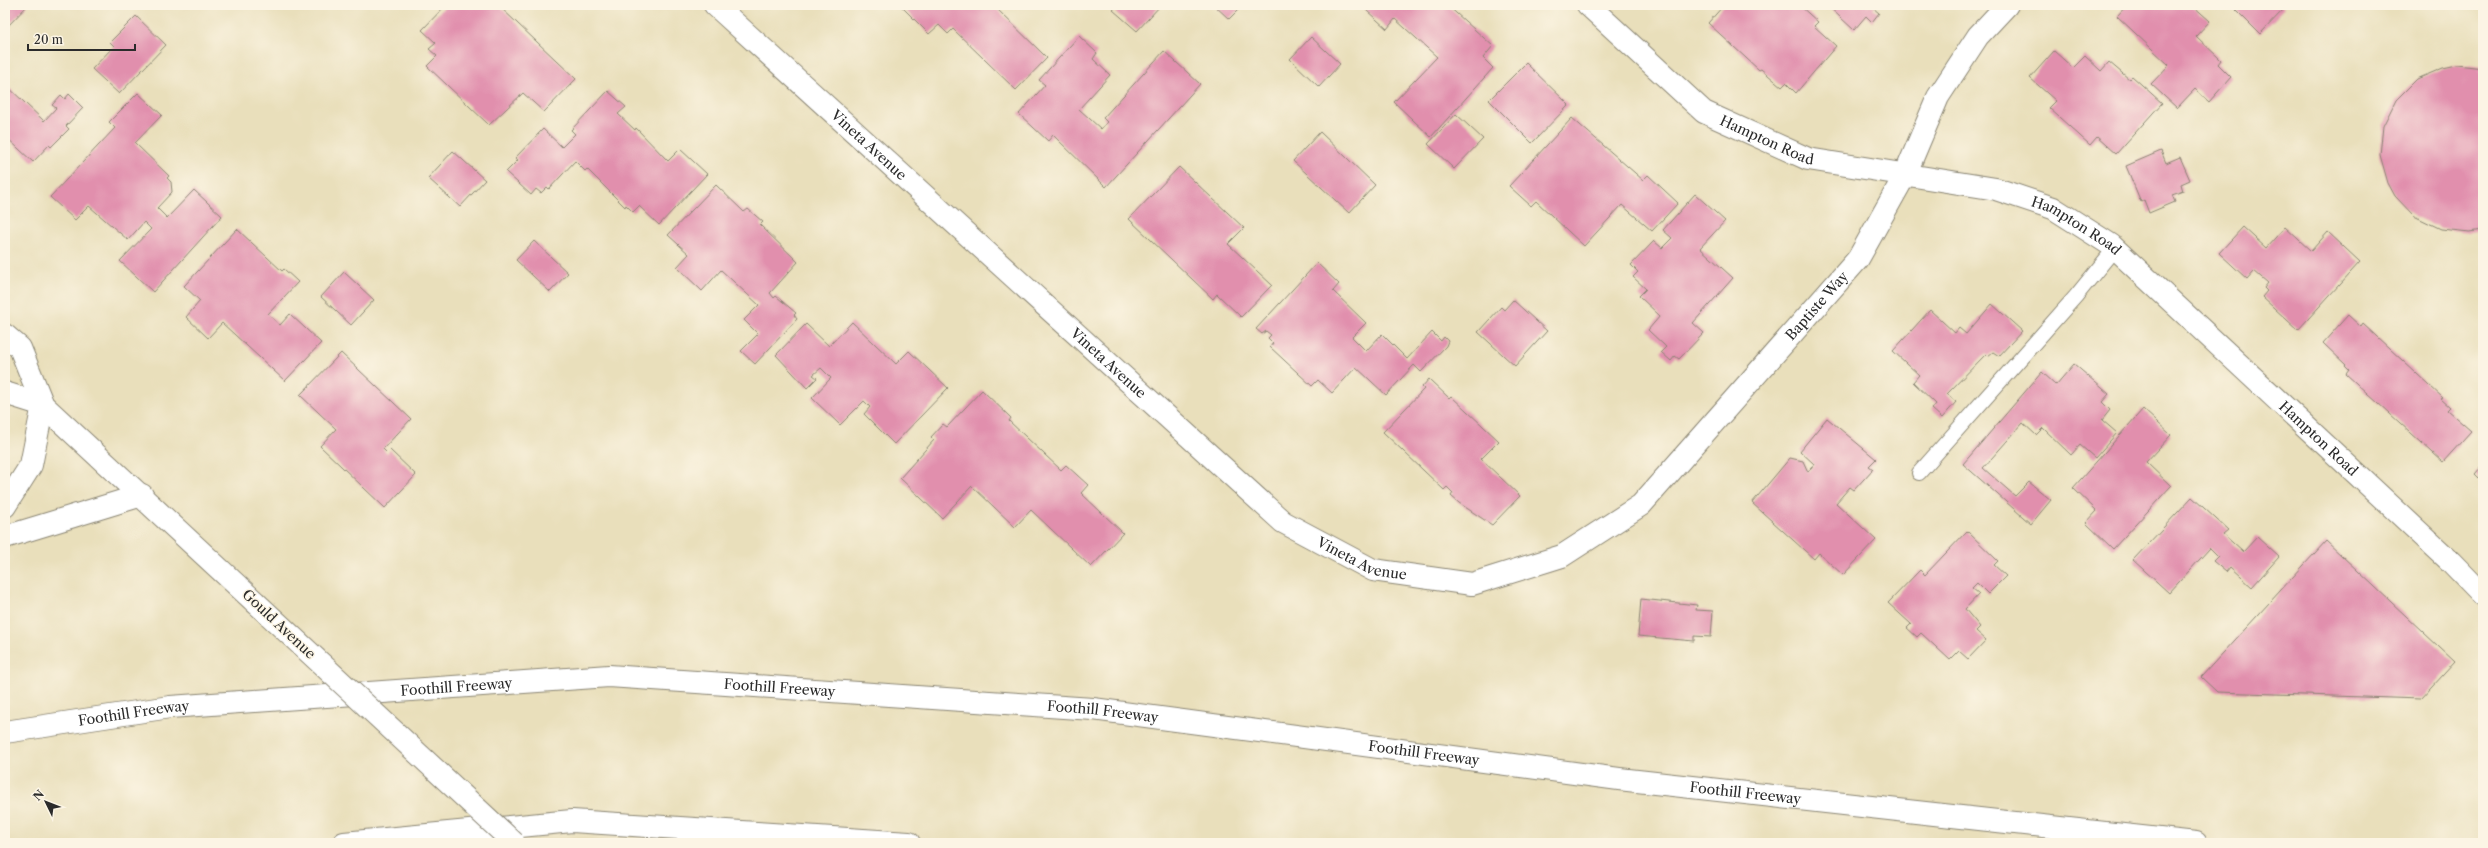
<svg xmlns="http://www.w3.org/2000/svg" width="2488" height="848" viewBox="0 0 2488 848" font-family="'Libre Caslon Text',serif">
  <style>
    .building { fill: #e18fad }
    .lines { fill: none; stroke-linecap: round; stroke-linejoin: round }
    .lane-casing { stroke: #8a8573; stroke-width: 16 }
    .street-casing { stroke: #8a8573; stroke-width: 24 }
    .secondary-casing { stroke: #8a8573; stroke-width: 24 }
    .highway-casing { stroke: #8a8573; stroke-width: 24 }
    .lane { stroke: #fff; stroke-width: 14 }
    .street { stroke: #fff; stroke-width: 22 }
    .secondary { stroke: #fff; stroke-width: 22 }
    .highway { stroke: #fff; stroke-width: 22 }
    .secondary-bridge-casing { stroke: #8a8573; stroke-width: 24; stroke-linecap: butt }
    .secondary-bridge { stroke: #fff; stroke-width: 22 }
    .labels { text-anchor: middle; stroke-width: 3; stroke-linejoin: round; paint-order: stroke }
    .street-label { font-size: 14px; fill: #2b2b2b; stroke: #fcf5e5 }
  </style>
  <rect width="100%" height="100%" fill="#fcf5e5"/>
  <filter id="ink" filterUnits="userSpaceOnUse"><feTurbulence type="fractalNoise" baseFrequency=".025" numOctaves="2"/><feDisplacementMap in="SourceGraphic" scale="8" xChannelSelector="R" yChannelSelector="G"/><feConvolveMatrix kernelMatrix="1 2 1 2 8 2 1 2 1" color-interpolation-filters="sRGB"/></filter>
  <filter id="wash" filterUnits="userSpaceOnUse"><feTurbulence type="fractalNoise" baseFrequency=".012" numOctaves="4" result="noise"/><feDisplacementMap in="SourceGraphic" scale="16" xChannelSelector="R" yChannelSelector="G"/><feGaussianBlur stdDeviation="0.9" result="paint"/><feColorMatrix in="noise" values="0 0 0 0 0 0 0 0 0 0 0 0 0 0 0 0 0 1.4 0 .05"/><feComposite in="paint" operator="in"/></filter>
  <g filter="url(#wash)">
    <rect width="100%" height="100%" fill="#e9dfbb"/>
    <g id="blocks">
      <g class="building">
        <polygon points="5,5 28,5 7,27 5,33"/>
        <polygon points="446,5 498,5 576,79 544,112 523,93 489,125 427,66 437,56 429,49 436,43 422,30"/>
        <polygon points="900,5 993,5 1047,58 1016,90 953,29 948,34 939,25 929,34"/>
        <polygon points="1118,5 1161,5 1137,31 1113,10"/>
        <polygon points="1214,5 1243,5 1229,19"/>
        <polygon points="1370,5 1433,5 1436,8 1440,5 1447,5 1493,46 1483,58 1493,68 1431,137 1394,102 1437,57 1395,19 1387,29 1366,10"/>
        <polygon points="1724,5 1799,5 1818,22 1814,26 1836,46 1796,93 1786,83 1782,87 1761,69 1759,70 1708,23"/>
        <polygon points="1827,5 1876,5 1873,8 1879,13 1872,22 1866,16 1854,30"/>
        <polygon points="2127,5 2192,5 2210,21 2196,36 2221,60 2218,64 2231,77 2209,102 2195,89 2177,108 2151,84 2169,65 2117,16"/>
        <polygon points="2241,5 2282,5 2285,8 2260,34 2236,10"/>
        <polygon points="136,16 166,45 119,94 92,69 114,46 110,42"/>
        <polygon points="1079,36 1097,53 1093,59 1110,75 1079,109 1101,129 1107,122 1103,118 1164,51 1200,84 1106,187 1053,135 1048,141 1019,114 1045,85 1039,80"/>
        <polygon points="1311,37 1340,64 1319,87 1290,59"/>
        <polygon points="2054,51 2073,68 2085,56 2101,71 2109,62 2129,79 2132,76 2162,103 2116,154 2097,137 2090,145 2049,108 2056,101 2030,78"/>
        <polygon points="1526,63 1569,105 1532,143 1489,100"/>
        <polygon points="2457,65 2483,68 2483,230 2470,232 2441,229 2414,216 2395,196 2388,183 2380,155 2383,126 2396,100 2417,79 2443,68"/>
        <polygon points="5,84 44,121 56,108 52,105 61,95 65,99 69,94 83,108 66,126 69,129 51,147 49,145 33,162 5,136"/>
        <polygon points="608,91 626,107 618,114 635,130 636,128 668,161 680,149 707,174 659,225 639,206 633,212 626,205 625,207 587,169 585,171 575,161 549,189 547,187 541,193 536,189 531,195 506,172 518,160 515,158 543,129 562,147 575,134 571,130"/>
        <polygon points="138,93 162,115 135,143 169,176 167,178 171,182 172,192 157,208 167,218 194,190 222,216 153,292 120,261 151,229 144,222 128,240 89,206 75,220 50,197 115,128 109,122"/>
        <polygon points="1456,114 1483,139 1454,169 1428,144"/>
        <polygon points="1572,118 1643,180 1648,175 1678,203 1652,231 1622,205 1584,246 1536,201 1531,206 1509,186"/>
        <polygon points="1320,132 1375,185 1349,213 1293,161"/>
        <polygon points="453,151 485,180 460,207 428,178"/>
        <polygon points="2161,151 2166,163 2180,157 2190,180 2181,184 2183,191 2172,195 2175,202 2149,213 2144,200 2141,202 2126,166"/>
        <polygon points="1179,167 1244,228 1228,244 1272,285 1241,317 1217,294 1213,299 1129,219"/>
        <polygon points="716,185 744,212 748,209 763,222 760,225 798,262 770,293 774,298 776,296 796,313 794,315 797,319 755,364 741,351 758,334 744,320 759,305 721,270 702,291 677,267 689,254 668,235"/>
        <polygon points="1695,194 1725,221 1700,248 1733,278 1693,323 1704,333 1679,359 1675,356 1671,361 1661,352 1666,347 1648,330 1660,316 1639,296 1646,289 1633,277 1638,272 1631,265 1654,241 1662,248 1672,238 1663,230"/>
        <polygon points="2243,227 2266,248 2285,227 2311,251 2328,232 2360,262 2298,330 2262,297 2267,291 2264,288 2268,283 2254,271 2247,279 2219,253"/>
        <polygon points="237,229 282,271 284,269 298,282 268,314 280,325 290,314 321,343 285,381 222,323 208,338 186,317 200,301 184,286"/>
        <polygon points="534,241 568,273 550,292 516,260"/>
        <polygon points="1317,263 1339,284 1333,291 1366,323 1352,337 1366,351 1382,334 1407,359 1432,332 1441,341 1444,337 1448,341 1446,346 1421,372 1414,365 1386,395 1356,367 1332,393 1318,380 1312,386 1270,347 1273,343 1268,338 1271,335 1266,331 1262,334 1256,329"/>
        <polygon points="344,272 374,300 351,325 321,297"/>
        <polygon points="1513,300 1547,331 1515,366 1478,332 1501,307 1504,310"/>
        <polygon points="1992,304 2022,331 1999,356 1993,352 1988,356 1986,354 1947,394 1956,402 1942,418 1932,409 1936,404 1913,382 1919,375 1893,351 1930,310 1955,333 1959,328 1966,334"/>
        <polygon points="2348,315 2361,327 2363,324 2443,398 2441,399 2450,407 2447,410 2471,431 2443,462 2346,374 2349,370 2345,366 2346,365 2323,343"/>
        <polygon points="852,322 896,364 909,351 948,388 894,444 864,414 870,407 864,401 840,425 812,398 831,378 821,368 813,375 817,378 807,388 776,355 806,324 829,346"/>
        <polygon points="341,353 411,419 383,449 387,453 390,450 416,475 385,508 320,446 336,429 300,395"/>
        <polygon points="2074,364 2109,394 2102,402 2110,410 2102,420 2117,433 2095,458 2080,445 2071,455 2043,428 2036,435 2023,423 1983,468 2015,496 2029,482 2051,500 2031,524 1963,464 2042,372 2056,385"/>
        <polygon points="1429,379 1449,398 1451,396 1499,441 1481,459 1520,496 1492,525 1459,503 1451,496 1453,493 1447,487 1444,490 1383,432 1424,389 1422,387"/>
        <polygon points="982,390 1011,418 1009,421 1061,470 1066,465 1088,485 1081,493 1123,533 1091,567 1031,510 1015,527 972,486 942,518 900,478 934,440 931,437 943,424 947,427"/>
        <polygon points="2143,409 2171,435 2146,462 2171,486 2113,549 2086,523 2097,511 2073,488"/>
        <polygon points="1827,418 1876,459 1869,466 1873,469 1854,490 1850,487 1836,503 1876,540 1843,575 1819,553 1814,559 1752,503 1790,458 1803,461 1808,472 1814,464 1800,451"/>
        <polygon points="2483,465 2483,482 2475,474"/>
        <polygon points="2192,497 2228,530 2223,534 2243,552 2257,537 2279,557 2252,587 2230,567 2226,572 2213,561 2218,556 2210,548 2169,593 2133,560"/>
        <polygon points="1967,531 1998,561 1994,565 2006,576 1988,594 1977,583 1972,588 1979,594 1965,609 1980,627 1976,631 1986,640 1968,659 1959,651 1950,660 1921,633 1917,637 1907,628 1911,624 1888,603 1920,570 1925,575"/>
        <polygon points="2326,541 2455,662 2421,699 2217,692 2201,677"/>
        <polygon points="1641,599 1697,605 1696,610 1713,611 1711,637 1694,636 1694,641 1638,636"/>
      </g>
    </g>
  </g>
  <g filter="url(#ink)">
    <use href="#blocks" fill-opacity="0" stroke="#8a8573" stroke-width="1"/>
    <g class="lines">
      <g class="lane-casing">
        <polyline id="lane" points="1919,473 2076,296 2115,248"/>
      </g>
      <g class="street-casing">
        <g id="street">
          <path id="s1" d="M 715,5 L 1283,522 L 1373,570 L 1472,584 L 1562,556 L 1641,505 L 1858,259 L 1905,175 L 1938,97 L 1978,36 L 2007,5"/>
          <path id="s2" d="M 1588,5 L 1704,112 L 1808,159 L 1996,189 L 2053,208 L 2111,245 L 2451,562 L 2483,595"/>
        </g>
      </g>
      <g class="secondary-casing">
        <g id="secondary">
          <polyline points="5,335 20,348 43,405 255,602"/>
          <polyline points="5,393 43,405"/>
        </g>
      </g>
      <g class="highway-casing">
        <g id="highway">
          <polyline points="5,506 31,465 43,405"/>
          <polyline points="5,537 142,495"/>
          <path id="s3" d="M 5,732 L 170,707 L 609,676 L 1093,709 L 1619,779 L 2196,843"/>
          <polyline points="344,843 572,821 909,843"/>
        </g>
      </g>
      <use href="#lane" class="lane"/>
      <use href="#street" class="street"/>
      <use href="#secondary" class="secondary"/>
      <use href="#highway" class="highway"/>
      <g class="secondary-bridge-casing">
        <polyline id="secondary-bridge" points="255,602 514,843"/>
      </g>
      <use href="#secondary-bridge" class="secondary-bridge"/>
    </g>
  </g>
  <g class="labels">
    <g class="street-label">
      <text dy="5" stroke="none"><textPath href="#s2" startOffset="227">Hampton Road</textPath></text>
      <text dy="5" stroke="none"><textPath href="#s1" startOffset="208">Vineta Avenue</textPath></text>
      <text dy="5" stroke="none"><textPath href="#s2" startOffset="551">Hampton Road</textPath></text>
      <text dy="5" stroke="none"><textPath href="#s1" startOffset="1424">Baptiste Way</textPath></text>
      <text dy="5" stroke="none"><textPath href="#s1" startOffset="532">Vineta Avenue</textPath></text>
      <text dy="5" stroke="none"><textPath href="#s2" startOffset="875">Hampton Road</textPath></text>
      <text dy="5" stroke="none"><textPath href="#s1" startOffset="856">Vineta Avenue</textPath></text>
      <text transform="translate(279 624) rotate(43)" y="5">Gould Avenue</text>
      <text dy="5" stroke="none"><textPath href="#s3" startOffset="454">Foothill Freeway</textPath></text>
      <text dy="5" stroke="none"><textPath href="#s3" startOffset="778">Foothill Freeway</textPath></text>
      <text dy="5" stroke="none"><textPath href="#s3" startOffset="1102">Foothill Freeway</textPath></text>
      <text dy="5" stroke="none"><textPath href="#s3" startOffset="130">Foothill Freeway</textPath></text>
      <text dy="5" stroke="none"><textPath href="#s3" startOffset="1426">Foothill Freeway</textPath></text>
      <text dy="5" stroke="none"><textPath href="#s3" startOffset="1750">Foothill Freeway</textPath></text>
    </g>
  </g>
  <rect width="2488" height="848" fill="none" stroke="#fcf5e5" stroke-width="20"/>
  <g transform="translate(46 802) rotate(313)" stroke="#fcf5e5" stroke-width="3" paint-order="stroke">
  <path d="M0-3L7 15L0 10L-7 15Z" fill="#2b2b2b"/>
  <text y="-6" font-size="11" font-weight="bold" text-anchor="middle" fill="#2b2b2b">N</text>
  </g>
  <path d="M28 44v6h107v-6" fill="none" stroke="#2b2b2b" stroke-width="2"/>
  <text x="34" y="44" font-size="12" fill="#2b2b2b" stroke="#fcf5e5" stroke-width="3" paint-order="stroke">20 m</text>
</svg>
